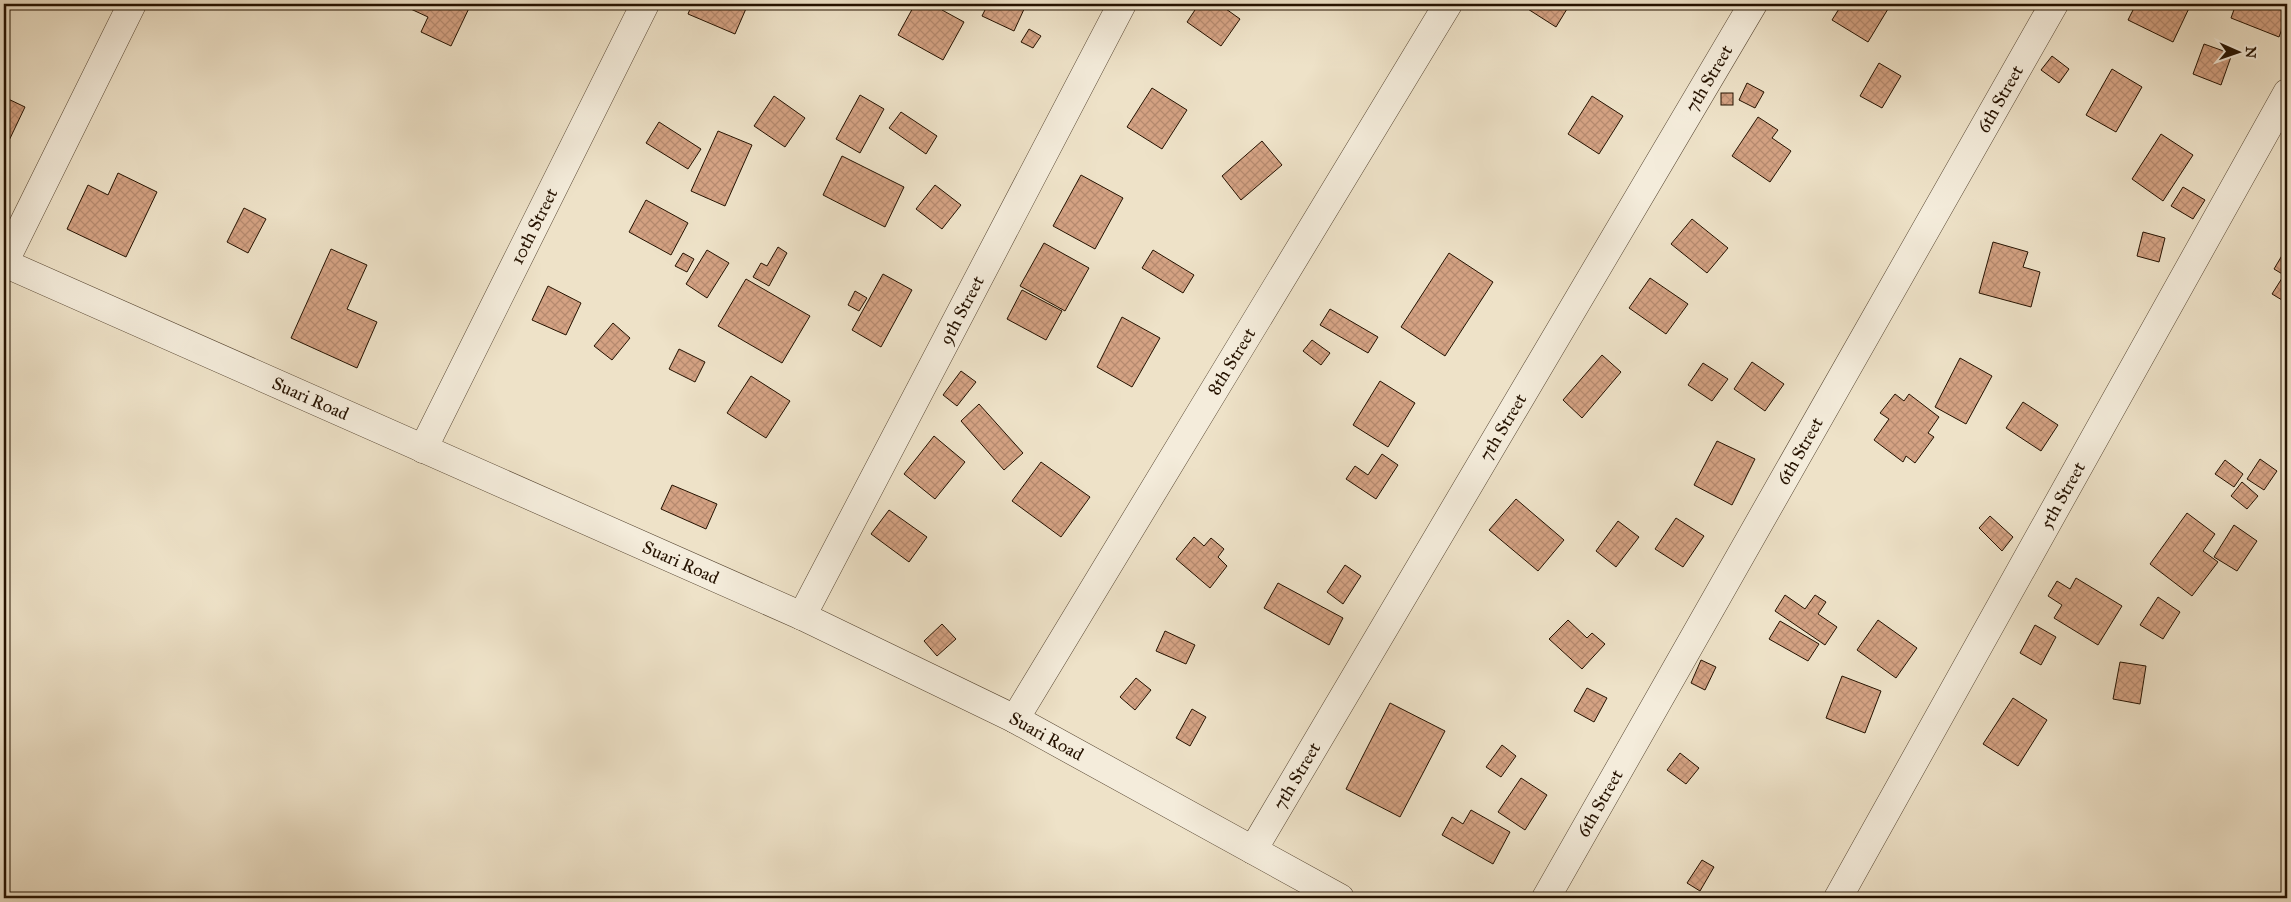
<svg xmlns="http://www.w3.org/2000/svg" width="2291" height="902" viewBox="0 0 2291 902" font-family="'IM FELL Great Primer',serif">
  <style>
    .building { fill: url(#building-cross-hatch); stroke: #251200 }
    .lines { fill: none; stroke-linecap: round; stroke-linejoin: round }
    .minor-casing { stroke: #574632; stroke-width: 29 }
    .minor { stroke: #f4ecdb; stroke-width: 28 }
    .labels { text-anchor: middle; stroke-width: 4; stroke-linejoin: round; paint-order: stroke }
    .street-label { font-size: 18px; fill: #251200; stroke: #f4ecdb }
  </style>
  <defs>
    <pattern id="building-cross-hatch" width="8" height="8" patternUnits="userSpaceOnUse" patternTransform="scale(1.25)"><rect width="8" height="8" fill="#d4a283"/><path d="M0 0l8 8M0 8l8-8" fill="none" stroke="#b68a6f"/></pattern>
  </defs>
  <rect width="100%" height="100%" fill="#eee2c8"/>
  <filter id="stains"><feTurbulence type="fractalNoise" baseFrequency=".004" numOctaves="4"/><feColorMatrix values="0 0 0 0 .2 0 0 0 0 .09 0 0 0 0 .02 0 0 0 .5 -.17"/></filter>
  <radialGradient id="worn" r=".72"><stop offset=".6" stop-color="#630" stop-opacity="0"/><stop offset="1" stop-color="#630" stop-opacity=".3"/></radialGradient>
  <g class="building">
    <polygon points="400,4 471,4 451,46 421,32 428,17"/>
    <polygon points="692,4 748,4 735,34 688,14"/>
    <polygon points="915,4 946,4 942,10 964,22 943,60 898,35"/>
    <polygon points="988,4 1018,4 1025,7 1014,31 982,16"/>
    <polygon points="1199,4 1219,4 1240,19 1221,46 1187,22"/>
    <polygon points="1520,4 1570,4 1556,27"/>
    <polygon points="1842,4 1891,4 1868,42 1832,20"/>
    <polygon points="2136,4 2191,4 2173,42 2128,20"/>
    <polygon points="2236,4 2287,4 2287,15 2279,37 2231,18"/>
    <polygon points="1029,29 1041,36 1033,48 1021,42"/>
    <polygon points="2204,44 2232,54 2221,85 2193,74"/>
    <polygon points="2052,56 2069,69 2059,83 2041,70"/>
    <polygon points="1879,63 1901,76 1882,108 1860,96"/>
    <polygon points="2112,69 2142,87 2116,132 2086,115"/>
    <polygon points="1747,83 1764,92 1755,108 1739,100"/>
    <polygon points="1152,88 1187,110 1162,149 1127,127"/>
    <rect x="1721" y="93" width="12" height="12"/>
    <polygon points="860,95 884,109 860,153 836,139"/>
    <polygon points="774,96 805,118 785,147 754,126"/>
    <polygon points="1592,96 1623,116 1599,154 1568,134"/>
    <polygon points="4,97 25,107 4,151"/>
    <polygon points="901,112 937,136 926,154 889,128"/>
    <polygon points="1758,117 1778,130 1772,138 1791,151 1770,182 1732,156"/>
    <polygon points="659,122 701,149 688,169 646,143"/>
    <polygon points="718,131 752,145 725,206 691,191"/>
    <polygon points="2161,134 2193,155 2163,201 2132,179"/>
    <polygon points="1262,141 1282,165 1241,200 1222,176"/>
    <polygon points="842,156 904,187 885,227 823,195"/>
    <polygon points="118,173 157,192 126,257 67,229 88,185 108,195"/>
    <polygon points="1081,175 1123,198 1095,249 1053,226"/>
    <polygon points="935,185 961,205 942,229 916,209"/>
    <polygon points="2183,187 2205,200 2193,219 2171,206"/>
    <polygon points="646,200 688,223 671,255 629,232"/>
    <polygon points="244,208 266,219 248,253 227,242"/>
    <polygon points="1692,219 1728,248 1707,273 1671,244"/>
    <polygon points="2143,232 2165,238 2159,262 2137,256"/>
    <polygon points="1993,242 2028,252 2023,267 2040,272 2031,307 1979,293"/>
    <polygon points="1044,243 1089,268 1065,311 1020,286"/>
    <polygon points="778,247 787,253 769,286 753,277 761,263 767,266"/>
    <polygon points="2287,247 2287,303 2272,294 2284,275 2274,269"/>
    <polygon points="331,249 367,265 347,309 377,322 357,368 291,338"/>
    <polygon points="707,250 729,263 707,298 686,284"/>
    <polygon points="1153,250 1194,275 1183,293 1142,268"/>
    <polygon points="683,253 694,259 687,272 675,266"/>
    <polygon points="1449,253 1493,282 1445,356 1401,327"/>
    <polygon points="883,274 912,290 881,347 852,330"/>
    <polygon points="1650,278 1688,304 1666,334 1629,308"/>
    <polygon points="746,279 810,316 782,363 718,326"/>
    <polygon points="548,286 581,303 566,335 532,320"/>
    <polygon points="1022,290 1062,311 1046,340 1007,319"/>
    <polygon points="855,291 867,298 859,311 848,305"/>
    <polygon points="1330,309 1378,337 1368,353 1320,325"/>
    <polygon points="1122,317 1160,338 1132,387 1097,367"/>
    <polygon points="613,323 630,338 612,360 594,346"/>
    <polygon points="1312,340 1330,353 1321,365 1303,351"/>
    <polygon points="679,349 705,362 695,382 669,369"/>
    <polygon points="1602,355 1621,372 1582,418 1563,400"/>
    <polygon points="1960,358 1992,376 1966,424 1935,407"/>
    <polygon points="1752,362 1784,384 1765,411 1734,389"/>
    <polygon points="1703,363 1728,379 1712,401 1688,385"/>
    <polygon points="961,371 976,382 957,406 943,395"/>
    <polygon points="751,376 790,401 766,438 727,413"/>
    <polygon points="1380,381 1415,403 1388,447 1353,425"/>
    <polygon points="1895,394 1904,401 1909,394 1939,417 1928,433 1934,437 1915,463 1906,456 1903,462 1874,440 1889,419 1880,413"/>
    <polygon points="2023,402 2058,425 2041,451 2006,428"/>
    <polygon points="979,404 1023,453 1004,470 961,421"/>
    <polygon points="934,436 965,462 935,499 904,474"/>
    <polygon points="1717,441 1755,459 1732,505 1694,485"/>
    <polygon points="1382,454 1398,465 1376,499 1346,479 1355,466 1368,475"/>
    <polygon points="2260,459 2277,471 2264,490 2247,479"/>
    <polygon points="2225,460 2243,474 2234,487 2215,474"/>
    <polygon points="1041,462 1090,497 1061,537 1012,501"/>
    <polygon points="2242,482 2258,496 2247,509 2231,496"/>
    <polygon points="672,485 717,504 706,529 661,509"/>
    <polygon points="1516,499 1564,540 1538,571 1489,530"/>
    <polygon points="889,510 927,537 909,562 871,534"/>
    <polygon points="2187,513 2215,534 2203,551 2218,562 2192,596 2150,564"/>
    <polygon points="1990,516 2013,537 2002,551 1979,528"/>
    <polygon points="1676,518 1704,536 1683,567 1655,549"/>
    <polygon points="1618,521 1639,537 1616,567 1596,551"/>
    <polygon points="2234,525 2257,541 2237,571 2214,557"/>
    <polygon points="1194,537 1204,546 1211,538 1224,549 1218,557 1227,566 1210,588 1176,559"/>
    <polygon points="1345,565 1361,576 1343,604 1327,592"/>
    <polygon points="2076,578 2122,606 2098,645 2054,618 2062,605 2048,596 2057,581 2070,589"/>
    <polygon points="1278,583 1343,618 1329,645 1264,608"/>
    <polygon points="1785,595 1805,609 1815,595 1826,602 1818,614 1837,627 1825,645 1775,611"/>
    <polygon points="2158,597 2180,612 2163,639 2140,625"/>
    <polygon points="1568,620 1587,638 1592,633 1605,644 1582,669 1549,639"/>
    <polygon points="1878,620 1917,648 1896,678 1857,650"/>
    <polygon points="1780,621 1819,644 1808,661 1769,639"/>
    <polygon points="942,624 956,639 937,656 924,641"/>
    <polygon points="2035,625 2056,637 2041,665 2020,653"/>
    <polygon points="1165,631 1195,645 1186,664 1156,651"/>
    <polygon points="1701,660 1716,667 1705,690 1691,683"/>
    <polygon points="2120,662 2146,666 2140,704 2113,699"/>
    <polygon points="1842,676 1881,691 1865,733 1826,718"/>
    <polygon points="1136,678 1151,690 1135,710 1120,697"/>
    <polygon points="1587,688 1607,698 1594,722 1574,711"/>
    <polygon points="2013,698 2047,720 2018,766 1983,744"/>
    <polygon points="1390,703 1445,731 1400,817 1346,789"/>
    <polygon points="1192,709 1206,717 1190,746 1176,738"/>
    <polygon points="1502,745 1516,756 1501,777 1486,767"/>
    <polygon points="1680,753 1699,768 1686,784 1667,770"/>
    <polygon points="1521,778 1547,795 1525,830 1498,812"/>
    <polygon points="1471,810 1510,832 1493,864 1442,835 1452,817 1463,824"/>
    <polygon points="1702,860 1714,867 1700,891 1687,883"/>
  </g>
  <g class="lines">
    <g class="minor-casing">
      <g id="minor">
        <path id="s1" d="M 4,263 L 802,616 L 1015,719 L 1340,898"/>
        <polyline points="4,263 132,4"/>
        <path id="s2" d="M 423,449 L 645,4"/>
        <path id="s3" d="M 802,616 L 1122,4"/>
        <path id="s4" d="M 1015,719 L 1448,4"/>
        <path id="s5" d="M 1253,850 L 1753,4"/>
        <path id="s6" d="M 1546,898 L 2054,4"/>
        <path id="s7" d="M 1838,898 L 2287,93"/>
      </g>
    </g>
    <use href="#minor" class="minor"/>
  </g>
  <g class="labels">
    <g class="street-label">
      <text dy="6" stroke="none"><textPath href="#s5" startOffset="896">7th Street</textPath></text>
      <text dy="6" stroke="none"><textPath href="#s6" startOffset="919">6th Street</textPath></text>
      <text dy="6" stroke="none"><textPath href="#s2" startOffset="249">10th Street</textPath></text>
      <text dy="6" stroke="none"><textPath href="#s3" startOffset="345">9th Street</textPath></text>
      <text dy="6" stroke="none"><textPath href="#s4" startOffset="418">8th Street</textPath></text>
      <text dy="6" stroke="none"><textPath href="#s1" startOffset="335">Suari Road</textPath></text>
      <text dy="6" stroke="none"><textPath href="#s5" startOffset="491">7th Street</textPath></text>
      <text dy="6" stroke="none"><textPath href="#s6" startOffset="514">6th Street</textPath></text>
      <text dy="6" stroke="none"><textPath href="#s7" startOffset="461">5th Street</textPath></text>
      <text dy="6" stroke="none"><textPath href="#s1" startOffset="740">Suari Road</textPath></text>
      <text dy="6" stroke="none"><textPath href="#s1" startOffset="1145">Suari Road</textPath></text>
      <text dy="6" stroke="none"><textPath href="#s5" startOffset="86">7th Street</textPath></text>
      <text dy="6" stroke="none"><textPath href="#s6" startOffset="109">6th Street</textPath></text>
    </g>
  </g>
  <rect width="2291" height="902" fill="none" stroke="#eee2c8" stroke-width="20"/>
  <rect x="5" y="5" width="2281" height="892" fill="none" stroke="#251200" stroke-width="2.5"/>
  <rect x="10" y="10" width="2271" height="882" fill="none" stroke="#251200"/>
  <g transform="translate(2238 52) rotate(92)" stroke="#f4ecdb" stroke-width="4" paint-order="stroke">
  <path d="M0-4L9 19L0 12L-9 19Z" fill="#251200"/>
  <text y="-8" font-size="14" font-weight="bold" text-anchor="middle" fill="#251200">N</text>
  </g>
  <rect width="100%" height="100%" filter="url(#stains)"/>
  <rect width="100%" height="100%" fill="url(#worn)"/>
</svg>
